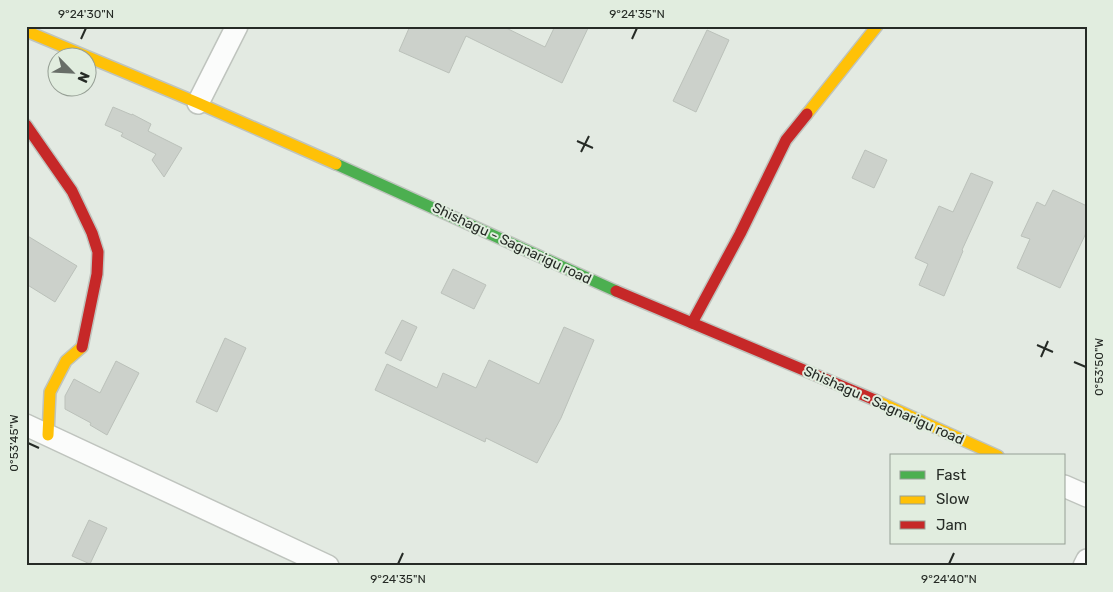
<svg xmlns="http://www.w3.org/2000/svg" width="1113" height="592" viewBox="0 0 1113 592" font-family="Rubik,sans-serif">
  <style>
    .building { fill: #ccd1cb; stroke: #bbc1ba }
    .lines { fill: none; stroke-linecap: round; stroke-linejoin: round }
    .street-casing { stroke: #bfc4be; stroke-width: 24 }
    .fast-casing { stroke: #bfc4be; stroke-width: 14 }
    .slow-casing { stroke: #bfc4be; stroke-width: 14 }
    .jam-casing { stroke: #bfc4be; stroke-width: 14 }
    .street { stroke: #fbfcfb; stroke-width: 21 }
    .fast { stroke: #4caf50; stroke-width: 11 }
    .slow { stroke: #ffc107; stroke-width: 11 }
    .jam { stroke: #c62828; stroke-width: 11 }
    .ticks { fill: none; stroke: #262b26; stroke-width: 2 }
    .labels { text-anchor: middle; stroke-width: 4; stroke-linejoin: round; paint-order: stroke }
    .street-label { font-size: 14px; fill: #262b26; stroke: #e1eddf }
    .neatline { fill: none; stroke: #262b26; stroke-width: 2 }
    .ticks-label { font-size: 12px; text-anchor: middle; fill: #262b26 }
  </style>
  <rect width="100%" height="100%" fill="#e3eae2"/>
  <g class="building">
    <polygon points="410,26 502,26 545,47 555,26 589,26 562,83 466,36 449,73 399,51"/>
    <polygon points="707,30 729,40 696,112 673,101"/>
    <polygon points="113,107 132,115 132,114 151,124 148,131 182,148 164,177 152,160 156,154 121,136 123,133 105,125"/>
    <polygon points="865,150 887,160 874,188 852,178"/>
    <polygon points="971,173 993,182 962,250 963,251 944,296 919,285 928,264 915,258 939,206 953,212"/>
    <polygon points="1053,190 1087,206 1087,231 1060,288 1017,268 1030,239 1021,236 1037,202 1045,206"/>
    <polygon points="26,235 77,266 55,302 26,284"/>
    <polygon points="453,269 486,285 474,309 441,293"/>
    <polygon points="402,320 417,327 401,361 385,353"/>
    <polygon points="564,327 594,340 561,418 537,463 486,438 485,442 375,390 387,364 437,388 443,373 476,388 489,360 539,384"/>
    <polygon points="225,338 246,348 217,412 196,402"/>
    <polygon points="116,361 139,373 107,435 90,425 91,423 65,409 65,396 74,379 100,393"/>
    <polygon points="89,520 107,528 90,564 72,556"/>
  </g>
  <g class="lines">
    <g class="street-casing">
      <g id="street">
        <polyline points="198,103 237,26"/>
        <polyline points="26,425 328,566"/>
        <polyline points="1064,486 1087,496"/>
        <polyline points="1084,566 1087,560"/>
      </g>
    </g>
    <g class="fast-casing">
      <polyline id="fast" points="336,164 616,291"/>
    </g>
    <g class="slow-casing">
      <g id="slow">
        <polyline points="26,31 198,103 336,164"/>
        <polyline points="807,114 877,26"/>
        <polyline points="875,400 998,456"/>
        <polyline points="48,435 50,392 66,361 82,347"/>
      </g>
    </g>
    <g class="jam-casing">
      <g id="jam">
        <polyline points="26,125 72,191 92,233 98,252 97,274 82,347"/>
        <polyline points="616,291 875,400"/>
        <polyline points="692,323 740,234 786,140 807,114"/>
      </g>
    </g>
    <use href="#street" class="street"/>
    <use href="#fast" class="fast"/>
    <use href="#slow" class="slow"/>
    <use href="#jam" class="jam"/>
  </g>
  <path class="ticks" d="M 81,39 L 86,28M 632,39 L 637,28M 577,141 L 593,148M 581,152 L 589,136M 1037,345 L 1053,352M 1041,357 L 1048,341M 1074,362 L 1086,367M 28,443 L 39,448M 398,564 L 403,553M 949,564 L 954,553"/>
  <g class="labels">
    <g class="street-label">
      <text transform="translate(512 243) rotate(25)" y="5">Shishagu - Sagnarigu road</text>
      <text transform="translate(884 405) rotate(24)" y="5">Shishagu - Sagnarigu road</text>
    </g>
  </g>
  <rect width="1113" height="592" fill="none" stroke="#e1eddf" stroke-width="55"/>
  <rect x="890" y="454" width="175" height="90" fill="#e1eddf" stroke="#969f95"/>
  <rect x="900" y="471" width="25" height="8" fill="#4caf50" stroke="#969f95"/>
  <text x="936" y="480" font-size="15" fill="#262b26">Fast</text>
  <rect x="900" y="496" width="25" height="8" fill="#ffc107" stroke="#969f95"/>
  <text x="936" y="504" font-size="15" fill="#262b26">Slow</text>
  <rect x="900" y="521" width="25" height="8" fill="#c62828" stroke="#969f95"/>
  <text x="936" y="530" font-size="15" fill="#262b26">Jam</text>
  <g transform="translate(72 72) rotate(114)"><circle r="24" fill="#e1eddf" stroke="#969f95"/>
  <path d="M0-4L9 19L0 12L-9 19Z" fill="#686e68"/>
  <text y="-8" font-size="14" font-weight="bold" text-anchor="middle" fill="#262b26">N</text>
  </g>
  <rect x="28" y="28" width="1058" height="536" class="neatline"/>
  <g class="ticks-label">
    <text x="86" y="18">9°24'30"N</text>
    <text x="637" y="18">9°24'35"N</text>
    <text transform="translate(1099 367) rotate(-90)" y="4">0°53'50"W</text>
    <text transform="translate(14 443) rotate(-90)" y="4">0°53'45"W</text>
    <text x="398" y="583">9°24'35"N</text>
    <text x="949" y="583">9°24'40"N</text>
  </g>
</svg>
